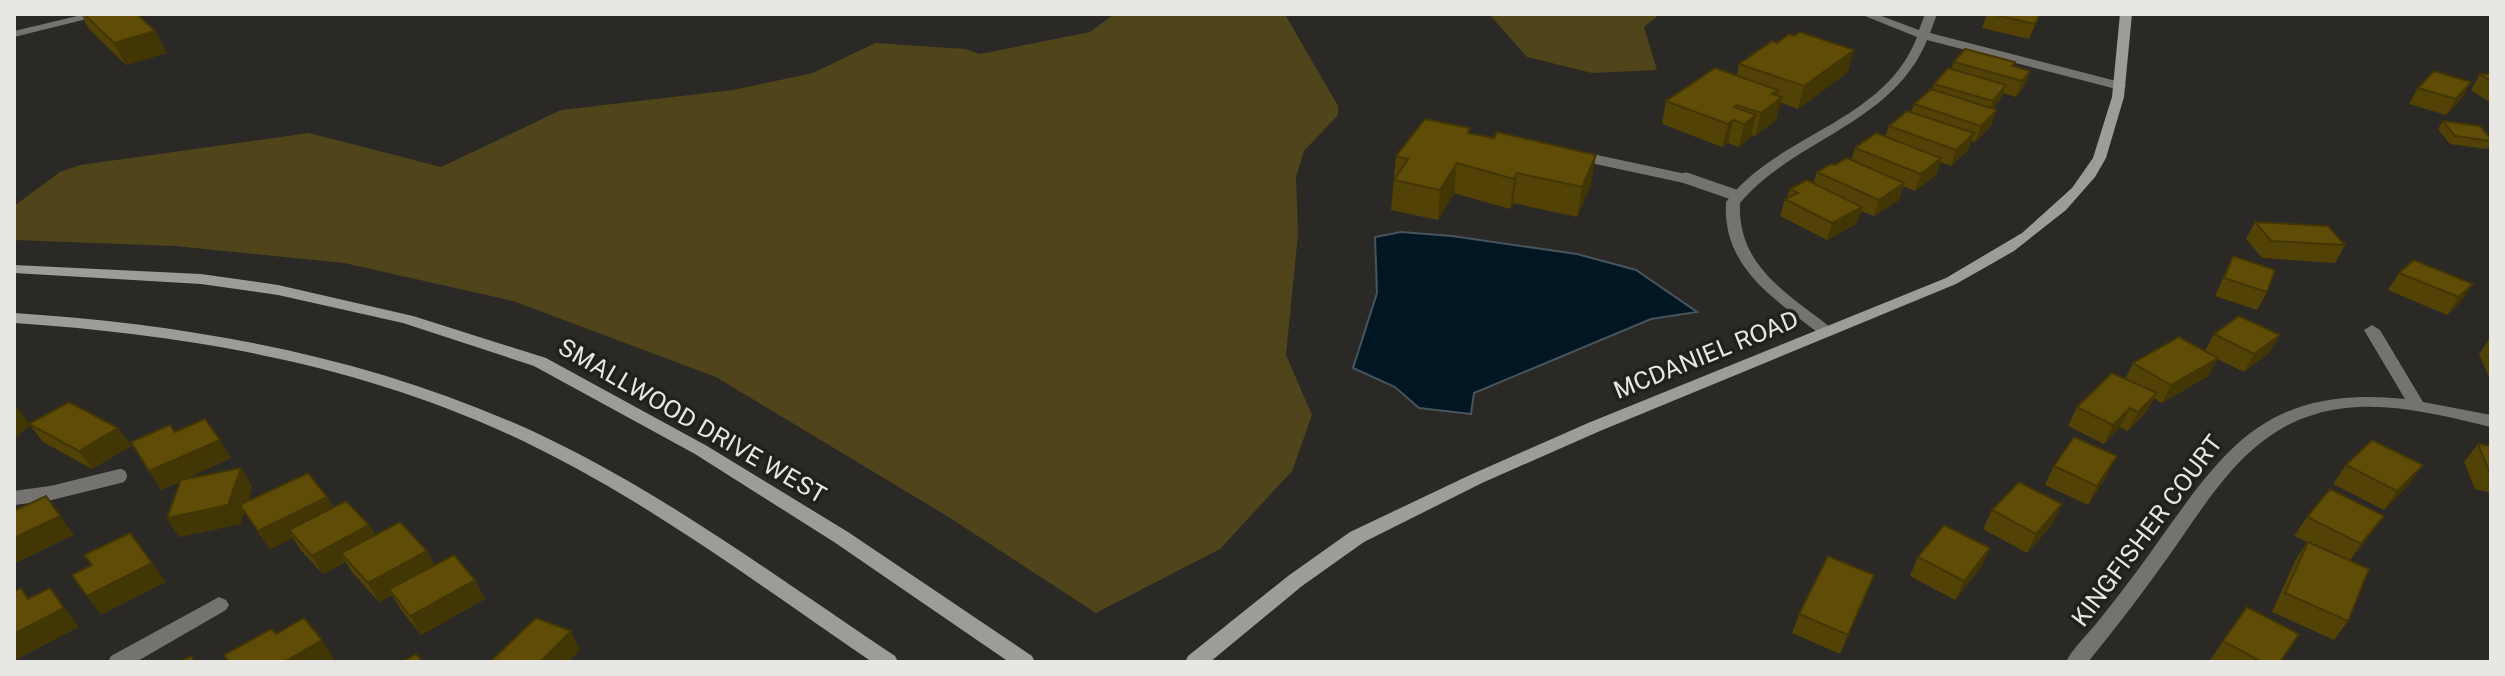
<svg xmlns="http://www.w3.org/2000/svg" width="2505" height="676" viewBox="0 0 2505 676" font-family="'Public Sans',sans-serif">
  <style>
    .green { fill: #50441a }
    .water { fill: #001723; stroke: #46555d; stroke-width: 2 }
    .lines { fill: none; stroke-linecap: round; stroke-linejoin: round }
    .lane-far2 { stroke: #747370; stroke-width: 9 }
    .lane-far1 { stroke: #747370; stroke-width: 11 }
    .lane { stroke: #747370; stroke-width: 14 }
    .street { fill: #747370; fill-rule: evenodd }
    .secondary { fill: #9e9c98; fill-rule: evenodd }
    .wall { fill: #524206 }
    .shaded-wall { fill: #423605 }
    .building { fill: #5f4d07; stroke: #423605; stroke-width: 2 }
    .labels { text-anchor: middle; stroke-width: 7; stroke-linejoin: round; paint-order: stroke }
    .street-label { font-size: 24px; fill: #e8e7e4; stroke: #21201b }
  </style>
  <rect width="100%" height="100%" fill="#2b2925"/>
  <g class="green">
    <polygon points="1114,14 1292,14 1286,16 1338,106 1338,115 1304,151 1296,177 1298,234 1286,355 1312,415 1292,471 1220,549 1096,613 947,516 716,377 513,301 344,263 175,246 14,240 14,206 60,172 80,165 309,133 441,167 561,110 733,90 813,73 875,43 965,49 980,54 1090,32"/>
    <polygon points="1489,14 1660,14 1644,27 1657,70 1592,73 1527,57"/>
  </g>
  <polygon class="water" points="1401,232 1452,236 1577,254 1636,270 1697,312 1651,319 1474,393 1471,414 1419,408 1395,387 1353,368 1377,293 1375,237"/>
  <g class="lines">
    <polyline class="lane-far2" points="1594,159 1692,180"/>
    <polyline class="lane-far1" points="1686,178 1738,196"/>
    <polyline class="lane" points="14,498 51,493 120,476"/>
    <g class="street">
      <polygon points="86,14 107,14 14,37 14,31"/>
      <path d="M 1860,14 L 1876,14 L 1919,30 L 1925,14 L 1937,14 L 1930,33 L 2124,83 L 2126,86 L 2120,90 L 1927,40 C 1893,124 1795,138 1740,203 C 1737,266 1788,294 1833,329 L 1835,332 L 1827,337 L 1821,335 C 1775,299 1722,268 1726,202 C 1778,133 1884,123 1917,37 Z"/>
      <path d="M 2372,325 L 2380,330 L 2423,402 L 2491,415 L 2491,427 C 2436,414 2372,397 2316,414 C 2244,434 2207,503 2166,560 C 2141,595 2115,629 2088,662 L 2066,662 C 2073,648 2086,636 2096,624 C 2110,606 2124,589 2137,571 C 2217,463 2252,383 2405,399 L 2364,330 Z"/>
      <polygon points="219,597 226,600 229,605 226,610 136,662 108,662 111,656"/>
    </g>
    <g class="secondary">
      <polygon points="2120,14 2132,14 2124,97 2106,158 2095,177 2066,210 2014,251 1956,284 1600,431 1482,483 1364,542 1302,586 1210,662 1185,662 1188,656 1288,576 1350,532 1470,475 1588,423 1946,278 2022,233 2072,188 2093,158 2112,97"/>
      <polygon points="14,265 201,274 278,285 413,316 546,358 707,446 848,532 1032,656 1035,662 1009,662 834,542 695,454 534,366 403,323 278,295 201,284 14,273"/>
      <path d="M 14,313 C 198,325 379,358 547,438 C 670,497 782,581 895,656 L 898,662 L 872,662 C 762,587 655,506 535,447 C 372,366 194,335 14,323 Z"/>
    </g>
  </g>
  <g class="wall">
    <polygon points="81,14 137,14 155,31 167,53 126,65 89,29"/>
    <polygon points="1987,14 2045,14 2044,15 2040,14 2029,39 1982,28"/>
    <polygon points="1954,62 2015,62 2013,67 2030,71 2024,87 2016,97 2003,93 2000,100 1993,109 1991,126 1975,142 1971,141 1968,150 1951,166 1940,162 1936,175 1915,191 1903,186 1899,200 1874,216 1861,211 1856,224 1827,240 1780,216 1785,199 1787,198 1790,189 1813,183 1817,172 1851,160 1855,148 1885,137 1889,126 1911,112 1914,104 1932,89 1934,84 1951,69"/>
    <polygon points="1739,64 1848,72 1798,109 1780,102 1776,120 1755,136 1751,135 1750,138 1739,147 1728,143 1722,147 1662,124 1666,101 1737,75"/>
    <polygon points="2480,74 2491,74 2491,101 2488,101 2471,90"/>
    <polygon points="2471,82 2462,98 2446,115 2409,104 2418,88"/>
    <polygon points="2443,121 2491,139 2491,143 2487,149 2450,144 2438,129"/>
    <polygon points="1470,133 1591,184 1577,217 1513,203 1510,209 1454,193 1438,220 1391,210 1396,156"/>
    <polygon points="2255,222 2345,245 2335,263 2262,258 2246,239"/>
    <polygon points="2233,256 2267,292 2257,310 2215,296"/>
    <polygon points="2399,273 2473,284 2461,301 2447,315 2388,290"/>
    <polygon points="2214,334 2269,353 2244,372 2217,359 2208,376 2162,403 2154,398 2147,411 2128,431 2120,427 2104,444 2068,426 2077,407 2125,379 2133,363 2205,351"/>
    <polygon points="2491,337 2491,376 2488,375 2479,354"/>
    <polygon points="29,424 118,428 131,446 92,469 43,442"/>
    <polygon points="175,432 220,440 231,458 185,479 241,468 252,487 248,501 327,497 333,507 369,525 375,535 435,565 475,580 485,599 421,635 400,608 392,595 379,602 352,572 346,562 323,574 300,549 293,538 270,549 244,512 240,524 179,537 167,518 181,481 161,490"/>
    <polygon points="2478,444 2491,446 2491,493 2475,489 2464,462"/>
    <polygon points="2346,465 2410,483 2384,510 2333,484"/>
    <polygon points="2054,466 2107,475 2088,505 2045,485"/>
    <polygon points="1992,510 2053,523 2027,553 1983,529"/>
    <polygon points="2384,516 2350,560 2348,621 2334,640 2272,612 2295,561 2307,542 2294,536 2307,517"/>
    <polygon points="1990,548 1981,567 1955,600 1910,576 1918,557"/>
    <polygon points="1874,575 1840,654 1792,633 1799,614"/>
    <polygon points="2223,641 2280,662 2214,662 2210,660"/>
  </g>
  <g class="shaded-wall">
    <polygon points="155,31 167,53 126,65 114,43"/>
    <polygon points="1854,50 1848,72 1798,109 1804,86"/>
    <polygon points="2030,71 2024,87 2016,97 2022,81"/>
    <polygon points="2471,82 2462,98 2446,115 2456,99"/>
    <polygon points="2006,85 2000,100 1987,117 1993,101"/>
    <polygon points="1778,90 1774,103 1782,97 1776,120 1755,136 1761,113 1772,94"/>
    <polygon points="1737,105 1728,143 1722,147 1728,124 1734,107"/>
    <polygon points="1997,110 1991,126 1975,142 1981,126"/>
    <polygon points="1756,115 1750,138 1739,147 1744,124"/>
    <polygon points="1974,133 1968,150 1951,166 1956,150"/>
    <polygon points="1596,155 1591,184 1577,217 1582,187"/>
    <polygon points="1941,158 1936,175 1915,191 1921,174"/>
    <polygon points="1457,163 1454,193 1438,220 1440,190"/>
    <polygon points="1517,173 1513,203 1510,209 1514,179"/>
    <polygon points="1904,183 1899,200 1874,216 1879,200"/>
    <polygon points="1862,207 1856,224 1827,240 1832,223"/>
    <polygon points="2473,284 2461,301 2447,315 2459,297"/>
    <polygon points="2280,335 2269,353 2244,372 2254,354"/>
    <polygon points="2218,358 2208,376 2162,403 2171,385"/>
    <polygon points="2157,393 2147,411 2128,431 2138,412"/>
    <polygon points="17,407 30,425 14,439 14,409"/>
    <polygon points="2130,408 2120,427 2104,444 2113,425"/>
    <polygon points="118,428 131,446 92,469 79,451"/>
    <polygon points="220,440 231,458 161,490 149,471"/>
    <polygon points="2117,456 2107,475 2088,505 2097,486"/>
    <polygon points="2423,465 2410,483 2384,510 2397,491"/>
    <polygon points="241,468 252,487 240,524 179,537 167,518"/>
    <polygon points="46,496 74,535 14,564 14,538"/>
    <polygon points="327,497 338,516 289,530 293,538 270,549 258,531"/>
    <polygon points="2062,504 2053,523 2027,553 2036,534"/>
    <polygon points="2384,516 2371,534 2348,563 2361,544"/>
    <polygon points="369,525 380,543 341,553 346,562 323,574 312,556"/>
    <polygon points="1990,548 1981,567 1955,600 1964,581"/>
    <polygon points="427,551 437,569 389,589 392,595 379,602 368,583"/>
    <polygon points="152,563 166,582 101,615 87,596"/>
    <polygon points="475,580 485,599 421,635 410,616"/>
    <polygon points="50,588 79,627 14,661 14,634"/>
    <polygon points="571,631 580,650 568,662 540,662"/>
    <polygon points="322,640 334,659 329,662 284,662"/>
  </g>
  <g class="building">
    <polygon points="84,14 137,14 155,31 114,43"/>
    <polygon points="1991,14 2040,14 2035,24"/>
    <polygon points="1800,32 1854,50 1804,86 1739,64 1772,41 1777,43 1789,34 1794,36"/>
    <polygon points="1965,49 2015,62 2012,66 2030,71 2022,81 1954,62"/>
    <polygon points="1715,68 1778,90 1772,94 1782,97 1761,113 1737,105 1734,107 1756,115 1744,124 1733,120 1728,124 1666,101"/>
    <polygon points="1948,68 2006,85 1993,101 1934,84"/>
    <polygon points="2434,71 2471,82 2456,99 2418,88"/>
    <polygon points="2480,74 2491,74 2491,81"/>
    <polygon points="1931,89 1997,110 1981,126 1914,104"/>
    <polygon points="1907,111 1974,133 1956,150 1889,126"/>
    <polygon points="1425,119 1470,128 1468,133 1494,138 1497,132 1596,155 1582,187 1517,173 1514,179 1457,163 1440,190 1394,180 1408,159 1396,156"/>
    <polygon points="2443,121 2480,126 2491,139 2491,141 2455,136"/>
    <polygon points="1876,133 1941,158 1921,174 1855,148"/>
    <polygon points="1847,158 1904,183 1879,200 1817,172 1831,164 1835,165"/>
    <polygon points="1807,180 1862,207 1832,223 1785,199 1798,193 1790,189"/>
    <polygon points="2255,222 2328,226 2345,245 2271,241"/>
    <polygon points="2233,256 2275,270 2267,292 2224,278"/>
    <polygon points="2414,260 2473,284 2459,297 2399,273"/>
    <polygon points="2239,316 2280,335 2254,354 2214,334"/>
    <polygon points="2179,337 2218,358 2171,385 2133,363"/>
    <polygon points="2112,373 2157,393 2138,412 2130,408 2113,425 2077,407"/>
    <polygon points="69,402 118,428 79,451 29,424"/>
    <polygon points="205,419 220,440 149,471 131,442 170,425 175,432"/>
    <polygon points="2074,437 2117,456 2097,486 2054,466"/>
    <polygon points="2372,440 2423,465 2397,491 2346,465"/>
    <polygon points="2478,444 2491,446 2491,471 2489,471"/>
    <polygon points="241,468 228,505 167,518 181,480"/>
    <polygon points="308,473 327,497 258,531 240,505"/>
    <polygon points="2019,482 2062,504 2036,534 1992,510"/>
    <polygon points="2330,489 2384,516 2361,544 2307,517"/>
    <polygon points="46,496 60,516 14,538 14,511"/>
    <polygon points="346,501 369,525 312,556 289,530"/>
    <polygon points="400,522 427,551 368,583 341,553"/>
    <polygon points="1944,525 1990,548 1964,581 1918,557"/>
    <polygon points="130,533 152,563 87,596 72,575 92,565 84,555"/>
    <polygon points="2308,542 2369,569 2348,621 2285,593"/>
    <polygon points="454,555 475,580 410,616 389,589"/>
    <polygon points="1828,556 1874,575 1848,635 1799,614"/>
    <polygon points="21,588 28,599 50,588 64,608 14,634 14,592"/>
    <polygon points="2247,607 2299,634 2280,662 2262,662 2223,641"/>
    <polygon points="304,618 322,640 284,662 229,662 224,655 271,629 276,634"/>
    <polygon points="536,618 571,631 540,662 490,662"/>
    <polygon points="416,654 423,662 402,662"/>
    <polygon points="191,656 195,662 180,662"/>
  </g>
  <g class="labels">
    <g class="street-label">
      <text transform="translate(1706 355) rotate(-22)" y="8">MCDANIEL ROAD</text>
      <text transform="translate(692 421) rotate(30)" y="8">SMALLWOOD DRIVE WEST</text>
      <text transform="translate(2147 531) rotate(-53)" y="8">KINGFISHER COURT</text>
    </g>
  </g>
  <rect width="2505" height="676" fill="none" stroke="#e8e7e4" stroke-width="32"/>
</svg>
